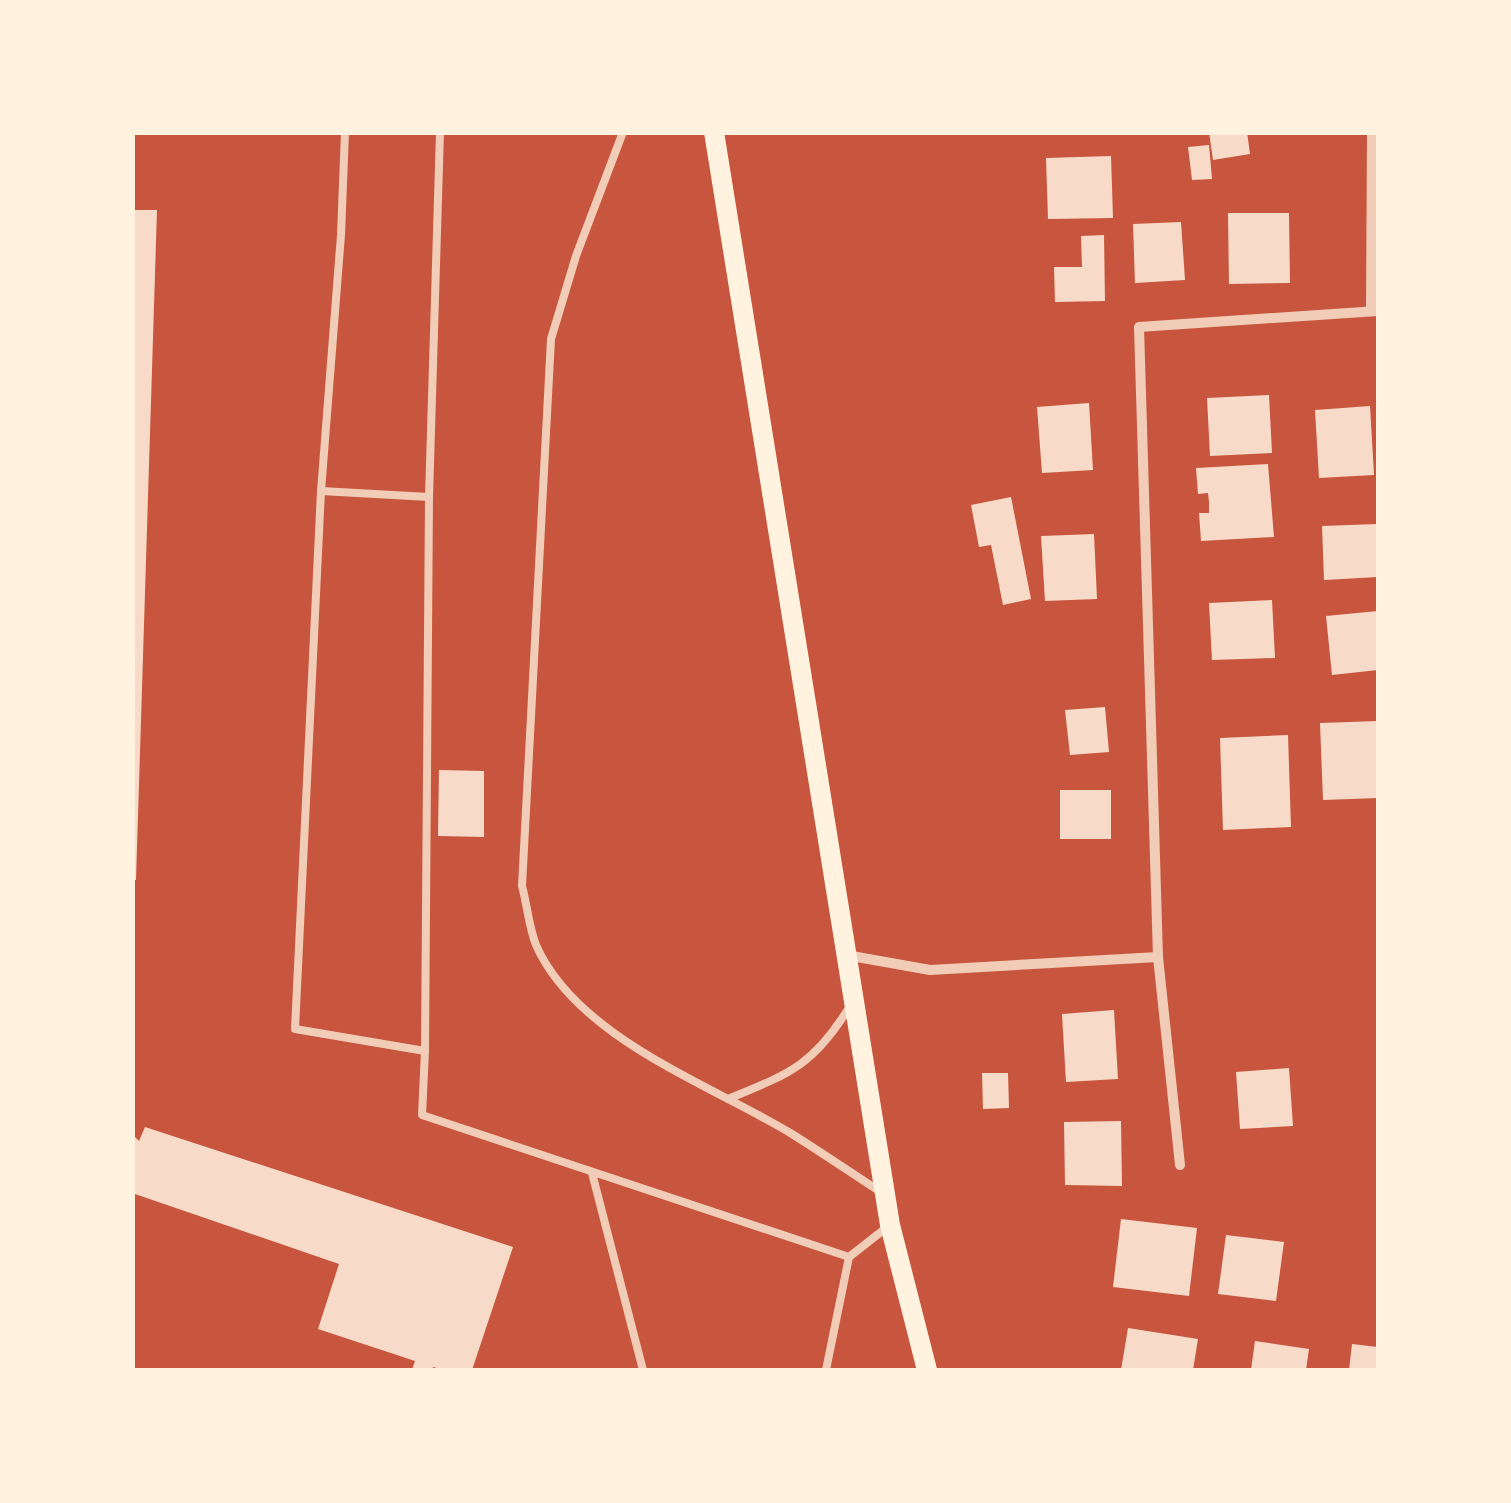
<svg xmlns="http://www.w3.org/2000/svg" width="1511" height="1503" viewBox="0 0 1511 1503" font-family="'Titillium Web',sans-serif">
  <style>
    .building { fill: #f7dbc8 }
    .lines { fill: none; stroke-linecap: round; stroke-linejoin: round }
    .service { stroke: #f1ccb7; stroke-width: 8 }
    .minor { stroke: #f1ccb7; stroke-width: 10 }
    .secondary { stroke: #fff3e0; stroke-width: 20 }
  </style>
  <rect width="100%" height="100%" fill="#c8553d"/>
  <g class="building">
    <polygon points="1209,132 1247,132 1250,154 1213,160"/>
    <polygon points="1209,145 1212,179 1192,180 1188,147"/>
    <polygon points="1111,156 1113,218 1048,219 1046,158"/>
    <polygon points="132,210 157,210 136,880 132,880"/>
    <polygon points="1228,213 1289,213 1290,283 1229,284"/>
    <polygon points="1181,222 1185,280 1135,283 1133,224"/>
    <polygon points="1104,235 1105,301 1055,302 1054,267 1082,267 1081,236"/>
    <polygon points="1269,395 1272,453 1210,456 1207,398"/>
    <polygon points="1089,403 1093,470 1042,473 1037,407"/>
    <polygon points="1370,406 1374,475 1319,478 1315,410"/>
    <polygon points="1268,464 1274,537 1201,541 1199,513 1209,513 1209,502 1208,493 1198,494 1196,468"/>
    <polygon points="1011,497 1031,599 1003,605 991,545 979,547 971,505"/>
    <polygon points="1377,524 1378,577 1324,580 1322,526"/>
    <polygon points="1094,534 1097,599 1045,601 1041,536"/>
    <polygon points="1272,600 1275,658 1212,660 1209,603"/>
    <polygon points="1378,611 1378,670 1332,675 1326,616"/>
    <polygon points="1105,707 1109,752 1070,755 1065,710"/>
    <polygon points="1378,721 1378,798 1323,800 1320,723"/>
    <polygon points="1288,735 1291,827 1223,830 1220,738"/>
    <polygon points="439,770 484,771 484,837 438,836"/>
    <rect x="1060" y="790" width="51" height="49"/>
    <polygon points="1114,1010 1118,1079 1066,1082 1062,1014"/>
    <polygon points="1289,1068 1293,1126 1240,1129 1236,1072"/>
    <polygon points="982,1073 1008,1073 1009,1108 983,1109"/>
    <polygon points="1121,1121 1122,1186 1065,1185 1064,1122"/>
    <polygon points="145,1127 513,1247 472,1370 445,1370 433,1367 432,1370 412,1370 415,1361 318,1329 339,1264 132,1193 132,1134 139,1141"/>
    <polygon points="1121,1219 1197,1228 1189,1296 1113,1287"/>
    <polygon points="1226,1235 1284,1242 1276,1301 1218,1294"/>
    <polygon points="1128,1328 1198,1339 1193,1370 1121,1370"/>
    <polygon points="1255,1341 1309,1349 1306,1370 1251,1370"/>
    <polygon points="1352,1344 1378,1347 1378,1370 1349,1370"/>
  </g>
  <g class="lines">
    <g class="service">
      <polyline points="345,132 341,235 321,491 295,1029 425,1051 422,1115 849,1257 886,1228"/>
      <path d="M 623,132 L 576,256 L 551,339 L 522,886 C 527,904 529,928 536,945 C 577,1038 710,1084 792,1134 C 822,1153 852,1173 882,1193"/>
      <polyline points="321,491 429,497"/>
      <polyline points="425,1051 429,497 440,132"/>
      <path d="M 728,1099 C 791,1073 814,1065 850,1006"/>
      <polyline points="592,1173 643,1370"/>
      <polyline points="826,1370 849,1257"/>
    </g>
    <g class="minor">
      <polyline points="1371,311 1372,132"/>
      <polyline points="846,955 930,970 1158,957"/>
      <polyline points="1180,1165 1158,957 1139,327 1378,311"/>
    </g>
    <polyline class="secondary" points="714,132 890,1225 927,1370"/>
  </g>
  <rect width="1511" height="1503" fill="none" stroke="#fff3e0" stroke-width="270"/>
</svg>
